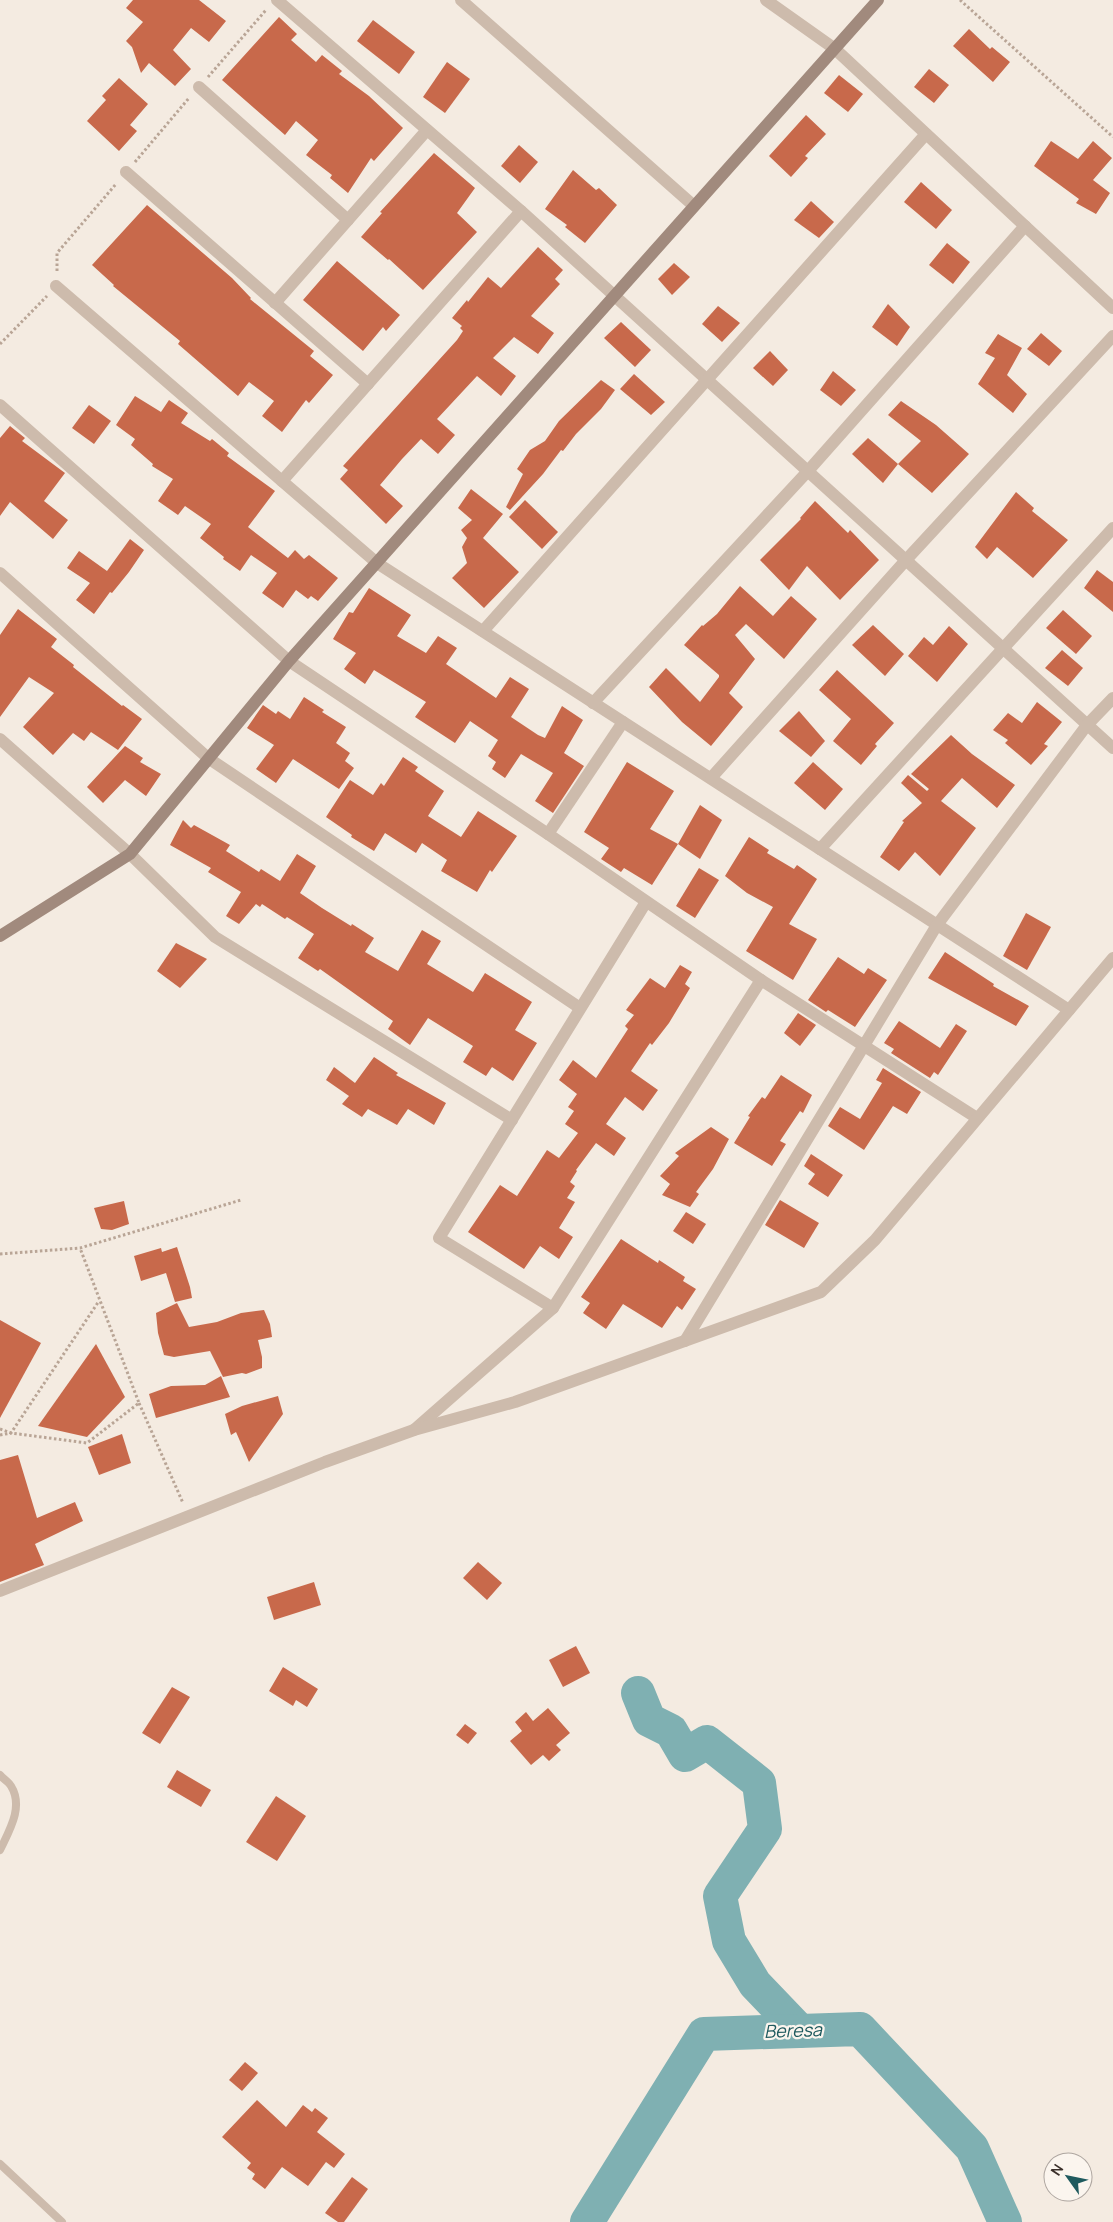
<svg xmlns="http://www.w3.org/2000/svg" width="1113" height="2222" viewBox="0 0 1113 2222" font-family="Manrope,sans-serif">
  <style>
    .lines { fill: none; stroke-linecap: round; stroke-linejoin: round }
    .river { stroke: #7fb0b2; stroke-width: 34 }
    .building { fill: #c8694b }
    .path { stroke: #b9a596; stroke-width: 3; stroke-dasharray: 2.5 2.5; stroke-linecap: butt }
    .lane { stroke: #cdbbac; stroke-width: 8 }
    .street { stroke: #cdbbac; stroke-width: 12 }
    .secondary { stroke: #a18a7d; stroke-width: 12 }
    .labels { text-anchor: middle; stroke-width: 4.5; stroke-linejoin: round; paint-order: stroke }
    .water-label { font-size: 18px; font-style: italic; fill: #1f5a5e; stroke: #fbf5ee }
  </style>
  <rect width="100%" height="100%" fill="#f4ebe1"/>
  <g class="lines">
    <g class="river">
      <polyline points="638,1693 649,1720 671,1731 685,1755 707,1742 759,1783 765,1829 720,1896 729,1941 755,1984 800,2031"/>
      <polyline points="587,2222 704,2034 860,2029 972,2148 1005,2222"/>
    </g>
  </g>
  <g class="building">
    <polygon points="133,0 199,0 226,21 209,42 191,28 173,50 191,69 175,86 149,63 141,73 132,47 126,41 143,22 126,8"/>
    <polygon points="279,17 297,34 291,40 316,62 322,55 342,71 339,74 369,96 403,128 374,161 371,158 348,193 330,178 332,175 306,155 318,140 296,121 285,135 222,80"/>
    <polygon points="373,20 415,52 399,74 357,41"/>
    <polygon points="969,29 990,49 992,47 1010,62 993,82 953,46"/>
    <polygon points="447,62 470,79 445,113 423,97"/>
    <polygon points="929,69 949,85 934,103 914,87"/>
    <polygon points="839,75 863,94 848,112 824,93"/>
    <polygon points="119,78 148,104 130,125 137,131 119,151 87,121 106,100 102,96"/>
    <polygon points="806,115 826,134 805,156 808,158 791,177 769,156"/>
    <polygon points="1051,141 1078,159 1093,141 1112,158 1093,180 1110,193 1096,214 1076,203 1079,199 1034,166"/>
    <polygon points="519,145 538,162 520,183 501,166"/>
    <polygon points="434,153 475,188 457,213 477,232 423,290 389,259 388,260 361,237 382,213 380,212"/>
    <polygon points="573,170 596,190 599,188 617,205 585,243 565,227 567,225 545,209"/>
    <polygon points="921,182 952,210 936,229 904,202"/>
    <polygon points="811,201 834,222 819,238 794,220"/>
    <polygon points="147,205 232,278 251,298 250,299 314,351 310,356 333,375 309,403 306,400 282,432 262,416 274,401 249,382 238,396 178,344 180,341 113,286 114,285 92,265"/>
    <polygon points="947,243 970,262 953,284 929,265"/>
    <polygon points="538,247 563,270 555,279 560,284 531,316 554,333 538,354 514,337 493,358 516,376 501,396 477,376 437,419 455,435 438,454 421,439 402,459 380,485 403,506 386,524 340,479 348,470 343,466 457,340 463,331 460,328 462,326 452,318 467,300 468,302 488,277 501,288"/>
    <polygon points="337,261 400,315 386,331 383,327 363,351 303,300"/>
    <polygon points="674,263 690,277 672,295 658,279"/>
    <polygon points="888,304 910,327 897,346 872,327"/>
    <polygon points="718,306 740,323 722,342 702,324"/>
    <polygon points="621,322 651,350 635,367 604,338"/>
    <polygon points="1041,333 1062,351 1049,366 1027,349"/>
    <polygon points="998,334 1022,348 1007,375 1027,394 1013,413 978,384 995,358 985,353"/>
    <polygon points="770,351 788,370 773,386 753,368"/>
    <polygon points="833,371 856,390 841,406 820,390"/>
    <polygon points="634,374 665,402 651,415 620,389"/>
    <polygon points="601,380 615,390 601,409 576,434 563,451 561,450 543,474 510,510 506,507 523,474 517,469 530,450 545,441 559,421"/>
    <polygon points="135,396 161,412 169,400 188,413 181,423 210,441 212,439 229,453 227,456 275,491 248,527 288,558 295,550 304,559 309,555 338,578 318,601 311,596 308,599 296,590 283,608 262,593 277,573 251,555 240,571 223,559 224,557 200,538 211,524 185,506 178,515 158,501 173,479 152,466 153,464 131,445 135,439 116,425"/>
    <polygon points="901,401 936,425 969,454 932,493 898,464 921,441 888,415"/>
    <polygon points="89,405 111,421 94,444 72,428"/>
    <polygon points="10,426 25,438 22,441 65,473 44,501 68,520 53,539 10,502 0,516 0,438"/>
    <polygon points="868,438 898,464 883,483 852,454"/>
    <polygon points="471,489 503,514 483,538 519,572 484,608 452,578 467,563 462,547 467,538 461,530 472,520 458,508"/>
    <polygon points="1016,492 1034,508 1032,511 1068,540 1033,578 997,547 987,559 975,547"/>
    <polygon points="525,500 558,532 542,549 509,517"/>
    <polygon points="815,501 848,533 850,530 879,560 840,600 807,566 789,590 760,560 801,519 800,518"/>
    <polygon points="130,539 144,550 129,572 112,593 110,592 94,614 76,600 90,583 67,568 79,551 107,571"/>
    <polygon points="1097,570 1113,582 1113,612 1084,588"/>
    <polygon points="740,586 773,616 791,596 817,619 784,659 746,624 735,635 755,659 729,693 743,707 711,746 682,722 649,687 666,668 700,702 719,677 719,675 684,645 702,625 703,626 717,614"/>
    <polygon points="369,588 411,615 397,636 426,653 438,636 457,648 446,664 496,698 510,677 529,689 511,717 538,735 545,738 562,706 583,720 564,753 584,766 553,813 535,801 553,773 521,754 505,778 492,769 496,762 488,756 498,740 470,721 455,743 415,717 426,702 374,670 365,684 344,669 356,653 333,639 349,612 353,613"/>
    <polygon points="18,609 57,639 51,647 74,665 73,667 122,706 123,705 142,719 118,750 91,732 84,741 73,733 53,755 23,727 54,693 29,677 0,717 0,635"/>
    <polygon points="1063,610 1092,636 1076,654 1046,628"/>
    <polygon points="873,625 904,654 885,676 852,645"/>
    <polygon points="949,626 968,644 937,682 908,656 924,637 933,645"/>
    <polygon points="1062,650 1083,668 1068,686 1045,668"/>
    <polygon points="837,670 894,723 875,744 877,746 861,765 833,741 851,719 819,690"/>
    <polygon points="304,697 324,710 322,712 346,727 336,743 350,753 345,761 354,768 339,789 293,759 276,783 256,769 274,745 247,728 258,712 263,705 276,714 278,711 290,719"/>
    <polygon points="1037,702 1062,722 1044,744 1048,746 1031,765 1005,743 1008,740 993,730 1008,713 1022,723"/>
    <polygon points="799,711 825,741 811,757 779,731"/>
    <polygon points="951,735 972,754 1015,785 997,808 962,778 941,801 976,828 940,876 915,852 899,871 880,857 904,822 902,821 922,803 901,783 908,775 927,791 929,789 911,774"/>
    <polygon points="125,746 143,758 140,762 161,774 146,796 125,780 103,803 87,787"/>
    <polygon points="403,757 418,767 415,771 444,791 428,816 461,837 478,811 517,836 492,872 490,870 477,892 441,871 447,860 422,843 416,853 385,833 374,851 351,837 352,835 326,817 350,780 373,795 381,783 384,786"/>
    <polygon points="627,762 674,791 650,829 678,844 652,885 624,868 621,872 601,859 609,848 584,832"/>
    <polygon points="813,762 843,789 825,810 794,783"/>
    <polygon points="700,805 722,820 700,859 678,844"/>
    <polygon points="183,820 191,828 194,825 230,845 226,851 259,872 261,869 280,881 297,854 316,866 300,893 322,908 351,926 352,924 374,938 365,952 398,971 422,930 441,941 427,964 473,992 485,973 532,1002 515,1030 537,1043 513,1081 492,1067 486,1076 463,1062 473,1046 428,1018 410,1045 388,1029 393,1021 320,969 318,971 298,958 314,934 287,917 285,919 262,904 260,907 256,904 239,924 226,916 241,892 208,872 211,868 170,845"/>
    <polygon points="749,837 769,850 767,853 794,869 797,865 817,879 789,924 817,939 793,980 746,951 773,907 747,893 725,876"/>
    <polygon points="699,868 719,880 695,918 676,906"/>
    <polygon points="1026,913 1051,927 1027,970 1003,956"/>
    <polygon points="176,943 207,959 180,988 157,971"/>
    <polygon points="945,952 994,984 993,986 1029,1006 1016,1026 928,978"/>
    <polygon points="838,957 864,974 868,968 887,980 855,1027 828,1010 826,1012 808,1000"/>
    <polygon points="680,965 692,972 685,984 690,988 669,1023 652,1045 650,1043 631,1071 658,1090 643,1111 625,1097 606,1124 626,1138 614,1156 596,1143 576,1170 577,1171 570,1182 575,1186 567,1198 575,1202 559,1228 573,1237 559,1259 540,1246 524,1269 468,1232 500,1185 517,1196 547,1150 559,1158 578,1133 565,1124 574,1111 568,1107 577,1094 559,1080 573,1060 596,1078 628,1029 625,1026 634,1015 626,1010 650,978 665,988"/>
    <polygon points="798,1013 816,1025 800,1046 784,1033"/>
    <polygon points="899,1021 940,1048 956,1024 967,1031 938,1075 934,1072 930,1078 891,1053 894,1049 884,1043"/>
    <polygon points="374,1057 398,1073 396,1075 446,1103 434,1125 408,1109 397,1125 368,1109 362,1117 342,1104 349,1096 326,1080 334,1067 355,1083"/>
    <polygon points="883,1068 921,1092 907,1114 893,1106 864,1150 828,1126 840,1107 860,1119 882,1083 876,1080"/>
    <polygon points="781,1075 812,1095 803,1113 800,1111 780,1141 786,1144 772,1166 734,1143 750,1117 748,1116 762,1097 765,1099"/>
    <polygon points="711,1127 729,1139 713,1169 696,1192 699,1194 690,1207 662,1195 670,1184 660,1176 679,1156 675,1153"/>
    <polygon points="811,1154 843,1175 828,1197 808,1184 815,1174 804,1166"/>
    <polygon points="780,1200 819,1223 804,1248 765,1225"/>
    <polygon points="124,1201 129,1224 112,1230 101,1229 94,1208"/>
    <polygon points="686,1212 706,1224 693,1244 673,1231"/>
    <polygon points="621,1239 658,1263 659,1260 685,1277 683,1281 696,1289 682,1310 677,1306 662,1328 623,1304 606,1329 583,1313 590,1303 581,1297"/>
    <polygon points="177,1247 190,1287 192,1298 175,1302 166,1273 141,1281 134,1256 161,1248 162,1252"/>
    <polygon points="177,1303 189,1327 217,1322 241,1313 264,1310 270,1324 272,1337 258,1340 262,1357 262,1368 246,1374 242,1373 223,1377 210,1351 174,1357 164,1355 158,1333 156,1313"/>
    <polygon points="0,1320 41,1343 0,1418"/>
    <polygon points="96,1344 125,1397 87,1437 38,1426"/>
    <polygon points="221,1376 230,1397 156,1418 149,1394 171,1386 205,1385"/>
    <polygon points="278,1396 283,1414 249,1462 236,1432 231,1435 225,1414 242,1406"/>
    <polygon points="122,1434 131,1463 99,1475 88,1447"/>
    <polygon points="18,1455 37,1518 75,1502 83,1521 35,1544 44,1565 0,1582 0,1460"/>
    <polygon points="478,1562 502,1583 487,1600 463,1578"/>
    <polygon points="314,1582 321,1605 274,1620 267,1597"/>
    <polygon points="576,1646 590,1673 563,1687 549,1660"/>
    <polygon points="283,1667 318,1689 307,1707 296,1700 293,1706 269,1691"/>
    <polygon points="172,1687 190,1697 160,1744 142,1733"/>
    <polygon points="548,1708 570,1733 556,1745 561,1750 549,1761 543,1755 531,1765 510,1741 522,1731 515,1722 526,1712 533,1721"/>
    <polygon points="465,1724 477,1733 468,1744 456,1735"/>
    <polygon points="177,1770 211,1790 201,1807 167,1787"/>
    <polygon points="276,1796 306,1816 277,1861 246,1842"/>
    <polygon points="245,2062 258,2073 242,2091 229,2080"/>
    <polygon points="257,2100 286,2127 303,2105 312,2112 315,2108 328,2118 317,2132 345,2154 334,2168 326,2162 308,2186 282,2167 265,2189 252,2179 255,2174 247,2168 251,2163 222,2137"/>
    <polygon points="352,2177 368,2189 344,2222 338,2222 325,2213"/>
  </g>
  <g class="lines">
    <g class="path">
      <polyline points="960,0 1113,137"/>
      <polyline points="208,77 266,10"/>
      <polyline points="135,162 189,98"/>
      <polyline points="57,271 57,253 116,184"/>
      <polyline points="0,344 47,296"/>
      <polyline points="0,1254 80,1248 241,1200"/>
      <polyline points="139,1403 183,1503"/>
      <polyline points="0,1429 11,1433 87,1443 139,1403 80,1248"/>
      <polyline points="0,1435 11,1433 99,1301"/>
    </g>
    <g class="lane">
      <path d="M 0,1775 C 3,1779 9,1782 11,1786 C 24,1807 9,1831 0,1850"/>
      <polyline points="0,2164 62,2222"/>
    </g>
    <g class="street">
      <polyline points="277,0 521,211"/>
      <polyline points="461,0 694,206"/>
      <polyline points="766,0 835,49 1113,308"/>
      <polyline points="199,87 348,220"/>
      <polyline points="126,172 368,384"/>
      <polyline points="56,286 377,563 1069,1010"/>
      <polyline points="275,303 427,130"/>
      <polyline points="0,405 289,661 548,834 761,980 553,1308 414,1430"/>
      <polyline points="282,481 521,211 1113,748"/>
      <polyline points="0,573 208,758 580,1008"/>
      <polyline points="483,631 926,134"/>
      <polyline points="593,703 808,471 1025,226"/>
      <polyline points="0,739 130,854 215,937 512,1120"/>
      <polyline points="711,778 906,560 1113,336"/>
      <polyline points="548,834 623,722"/>
      <polyline points="820,849 1113,528"/>
      <polyline points="761,980 977,1118"/>
      <polyline points="553,1308 439,1238 646,902"/>
      <polyline points="685,1341 937,925 1087,725 1113,698"/>
      <polyline points="0,1591 325,1462 414,1430 515,1402 821,1292 875,1240 1113,958"/>
    </g>
    <polyline class="secondary" points="0,936 130,854 289,661 878,0"/>
  </g>
  <g class="labels">
    <g class="water-label">
      <text transform="translate(793 2031) rotate(-2)" y="6">Beresa</text>
    </g>
  </g>
  <g transform="translate(1068 2177) rotate(303)"><circle r="24" fill="#fbf5ee" stroke="#aea6a0"/>
  <path d="M0-4L9 19L0 12L-9 19Z" fill="#1f5a5e"/>
  <text y="-8" font-size="14" font-weight="bold" text-anchor="middle" fill="#3b302b">N</text>
  </g>
</svg>
